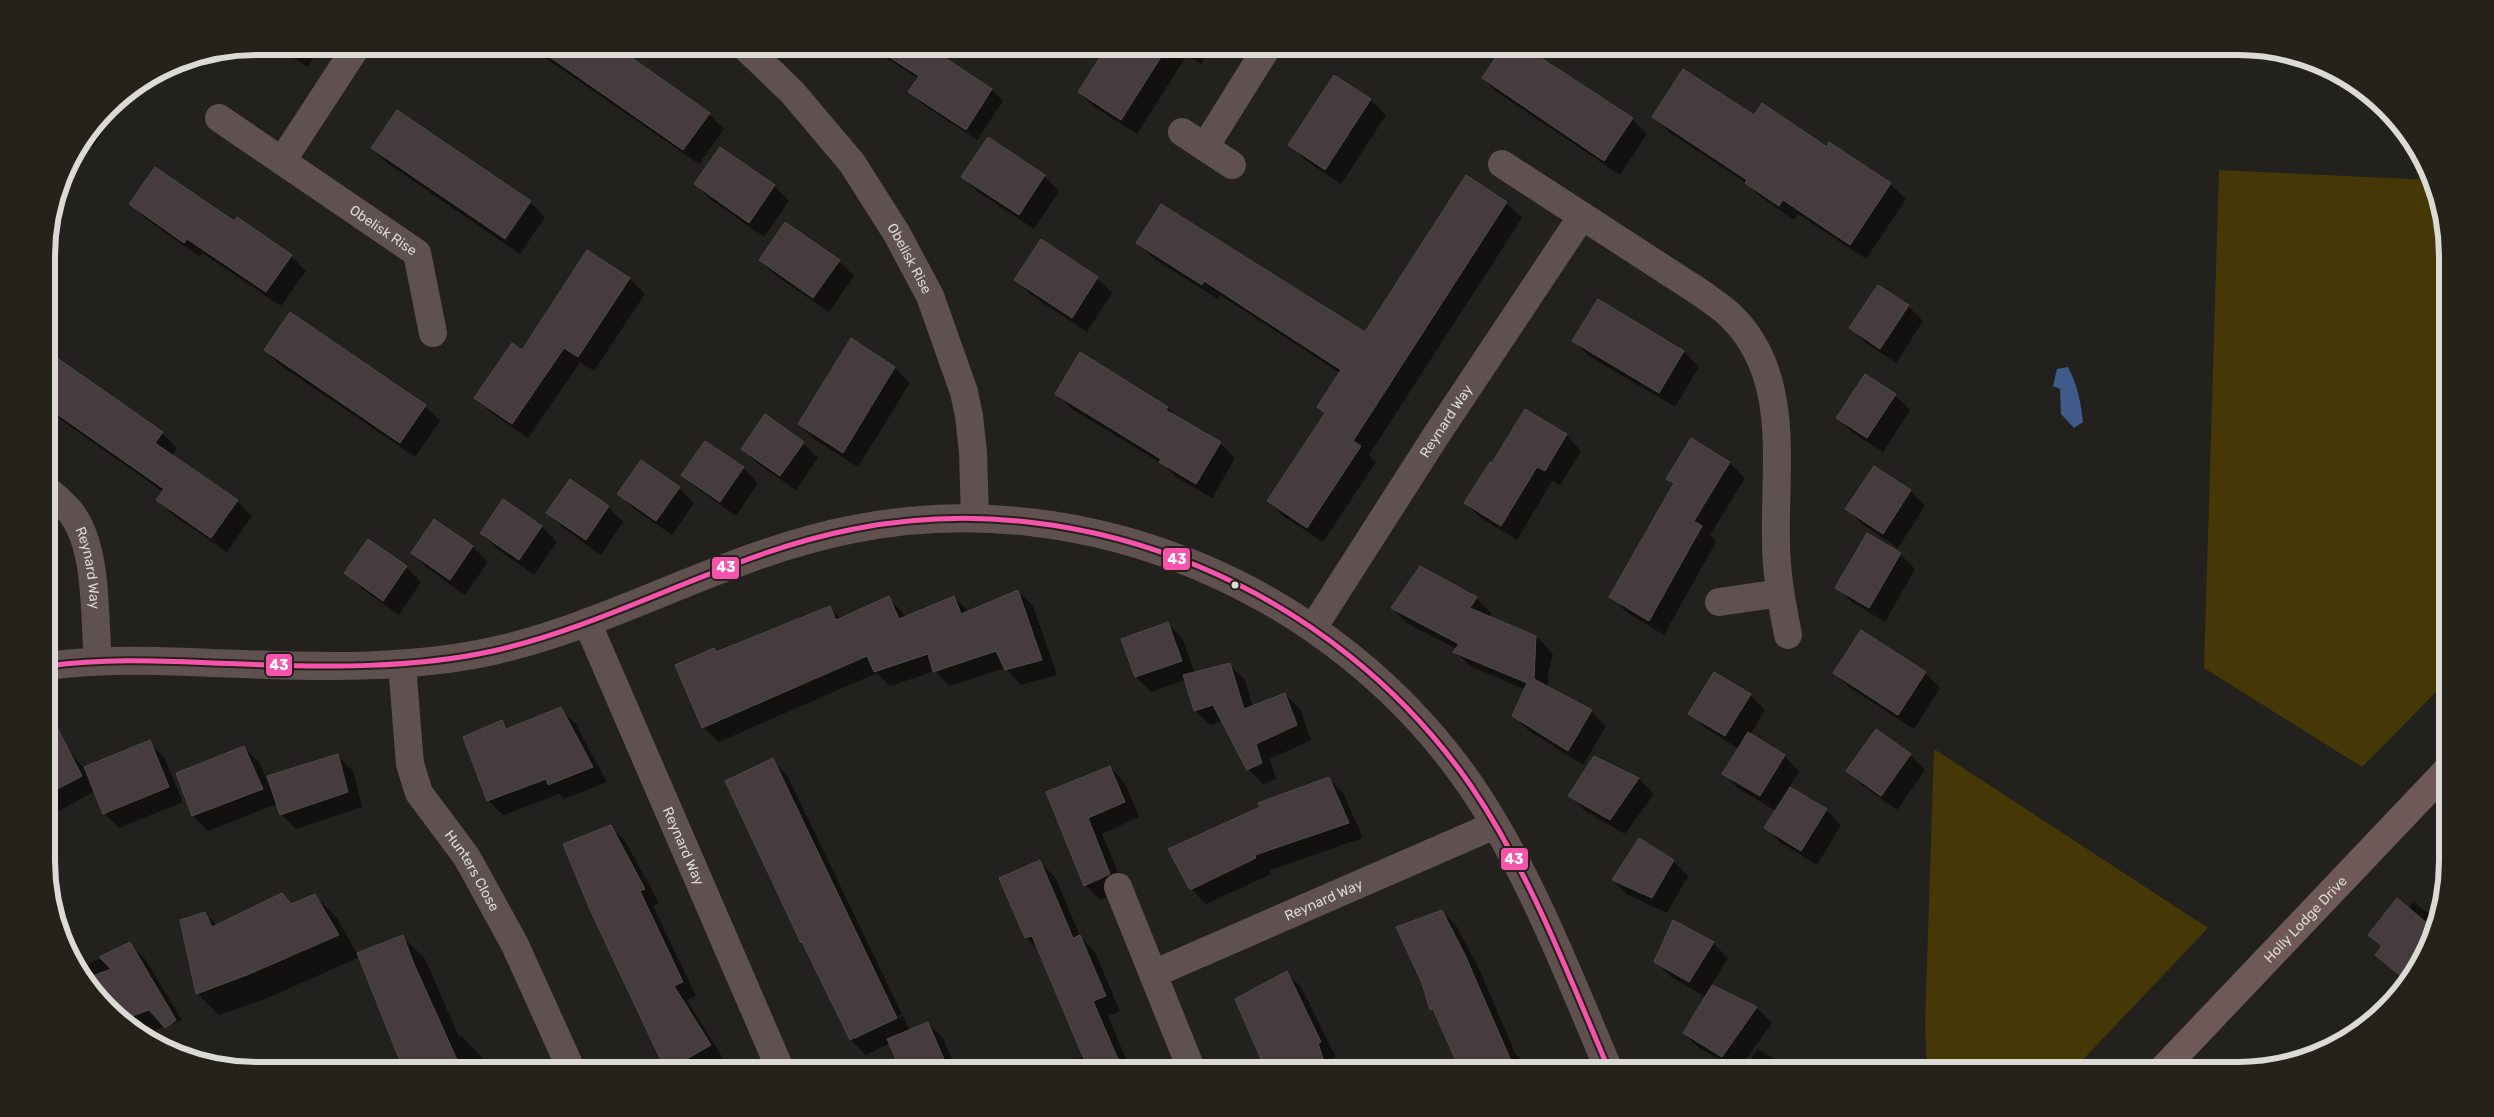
<svg xmlns="http://www.w3.org/2000/svg" width="2494" height="1117" viewBox="0 0 2494 1117" font-family="Rubik,sans-serif">
  <style>
    .green { fill: #453806 }
    .water { fill: #405b8a }
    .shadow { fill: #0007 }
    .building { fill: #463b3f; stroke: #4e4b4b }
    .lines { fill: none; stroke-linecap: round; stroke-linejoin: round }
    .street { stroke: #5f5150; stroke-width: 28 }
    .primary { stroke: #6e5958; stroke-width: 28 }
    .bus-1-casing { stroke: #25221a; stroke-width: 9 }
    .bus-1 { stroke: #f653ac; stroke-width: 5 }
    .bus-dot { fill: #dcdad5; stroke: #25221a; stroke-width: 2 }
    .labels { text-anchor: middle; stroke-width: 4; stroke-linejoin: round; paint-order: stroke }
    .street-label { font-size: 14px; fill: #dcdad5; stroke: #25221a }
    .rim { fill: none; stroke: #dcdad5; stroke-width: 6 }
    .line-badge { stroke: #25221a; stroke-width: 2 }
    .badge-label { font-size: 14px; text-anchor: middle; font-weight: bold; fill: #fff }
  </style>
  <rect width="100%" height="100%" fill="#22211d"/>
  <g class="green">
    <polygon points="2219,170 2433,180 2446,229 2447,681 2362,767 2204,668"/>
    <polygon points="1934,749 2208,928 2073,1070 1927,1070 1925,1025"/>
  </g>
  <path class="water" d="M 2068,367 C 2077,384 2081,402 2083,422 L 2074,428 L 2061,414 L 2060,389 L 2053,386 L 2057,369 Z"/>
  <g class="shadow">
    <polygon points="273,46 321,46 308,67"/>
    <polygon points="523,46 612,46 709,114 724,129 699,164 541,55 539,58"/>
    <polygon points="868,46 925,46 992,90 1003,101 977,140 921,103 910,92 919,79"/>
    <polygon points="1108,46 1212,46 1201,64 1187,55 1137,134 1094,107 1079,92"/>
    <polygon points="1492,46 1526,46 1632,119 1647,134 1620,175 1498,93 1483,78 1500,52"/>
    <polygon points="128,92 93,147 85,142 118,99"/>
    <polygon points="1371,100 1386,115 1341,184 1305,160 1290,145"/>
    <polygon points="1654,117 1755,117 1827,148 1830,144 1890,184 1906,199 1866,259 1798,214 1794,220 1761,197 1749,185 1669,132"/>
    <polygon points="372,148 530,202 545,217 520,254 387,163"/>
    <polygon points="1044,176 1059,191 1034,229 978,192 963,177"/>
    <polygon points="1467,176 1506,203 1522,218 1369,455 1376,462 1323,542 1283,516 1268,501 1326,414 1318,407 1340,373 1220,295 1218,299 1153,258 1138,243 1365,333"/>
    <polygon points="695,184 774,186 789,201 764,237 710,199"/>
    <polygon points="131,204 234,223 291,256 306,271 281,306 202,253 200,257 146,219"/>
    <polygon points="588,252 630,279 645,294 594,371 580,362 528,438 491,413 476,398 523,352"/>
    <polygon points="760,260 839,261 854,276 829,312 775,275"/>
    <polygon points="1097,278 1112,293 1087,332 1031,295 1016,280"/>
    <polygon points="1598,301 1684,352 1699,367 1675,407 1589,356 1574,341"/>
    <polygon points="1908,306 1923,321 1896,363 1866,343 1851,328"/>
    <polygon points="851,340 895,368 910,383 858,467 814,439 799,424"/>
    <polygon points="265,350 425,406 440,421 415,457 280,365"/>
    <polygon points="47,353 162,433 177,448 172,456 237,501 252,516 227,552 173,515 158,500 163,492 47,410"/>
    <polygon points="1080,354 1168,408 1179,419 1220,443 1235,458 1212,498 1176,477 1164,465 1072,409 1057,394"/>
    <polygon points="1865,375 1895,395 1910,410 1883,452 1853,433 1838,418"/>
    <polygon points="1526,410 1566,435 1581,451 1560,485 1552,481 1517,540 1481,518 1466,503 1493,465"/>
    <polygon points="705,443 743,468 758,483 736,516 698,489 683,474"/>
    <polygon points="803,443 818,458 796,490 758,464 743,449"/>
    <polygon points="1730,463 1745,478 1710,535 1716,542 1664,635 1626,612 1611,596 1674,485 1668,479"/>
    <polygon points="679,488 694,503 672,535 634,509 619,494"/>
    <polygon points="1910,491 1925,506 1898,548 1862,524 1847,509"/>
    <polygon points="504,501 542,527 557,542 534,575 496,548 481,533"/>
    <polygon points="608,507 623,522 601,555 563,528 548,513"/>
    <polygon points="434,521 473,547 488,562 465,595 427,568 412,553"/>
    <polygon points="1900,554 1915,569 1885,622 1852,602 1837,587"/>
    <polygon points="406,567 421,582 399,615 361,588 346,573"/>
    <polygon points="1421,567 1476,598 1491,613 1489,618 1538,638 1553,654 1548,673 1548,688 1591,711 1606,726 1583,765 1528,730 1513,715 1526,690 1470,666 1455,651 1457,649 1407,623 1392,608"/>
    <polygon points="1018,591 1033,606 1057,675 1021,685 1005,668 949,686 935,671 890,686 877,673 719,742 703,727 717,653 829,608 841,619 889,598 906,617 954,597 969,612"/>
    <polygon points="1167,623 1182,638 1195,673 1230,665 1245,680 1253,707 1285,694 1300,709 1311,740 1270,759 1276,779 1263,784 1248,769 1223,721 1210,725 1195,710 1185,680 1151,692 1136,677 1123,639"/>
    <polygon points="1835,673 1925,673 1940,688 1914,729 1850,688"/>
    <polygon points="1750,695 1765,710 1750,735 1784,756 1799,771 1789,788 1826,810 1841,825 1817,865 1781,843 1766,828 1776,811 1739,789 1724,774 1739,749 1705,728 1690,713"/>
    <polygon points="561,709 576,724 607,782 564,799 559,794 503,815 488,800 502,722 509,729"/>
    <polygon points="149,742 164,757 183,802 119,828 104,813 95,791 48,817 48,757 66,748 84,768"/>
    <polygon points="244,747 259,762 269,785 338,756 353,771 362,807 296,829 281,814 277,804 208,831 193,816"/>
    <polygon points="1910,755 1925,770 1897,810 1863,786 1848,771"/>
    <polygon points="1595,758 1639,779 1654,794 1625,834 1585,811 1570,796"/>
    <polygon points="772,760 787,775 902,1014 855,1037 855,1039 903,1016 910,1031 928,1023 943,1038 957,1071 902,1071 890,1043 866,1055 851,1040 802,942"/>
    <polygon points="1110,767 1125,783 1139,817 1102,834 1125,889 1100,900 1085,885 1047,793"/>
    <polygon points="1328,778 1343,793 1363,838 1270,870 1271,874 1206,904 1191,889"/>
    <polygon points="611,827 625,841 659,903 653,906 696,996 687,1000 724,1060 716,1065 719,1071 666,1071 592,912"/>
    <polygon points="1673,861 1688,876 1667,913 1628,895 1613,880"/>
    <polygon points="1040,862 1055,877 1081,938 1095,952 1120,1011 1108,1016 1131,1071 1076,1071 1072,1061 1084,1056 1040,951 1026,938 1001,878"/>
    <polygon points="281,894 292,905 315,896 337,918 357,954 403,937 425,959 459,1037 461,1036 483,1058 489,1071 405,1071 360,957 270,997 219,1015 197,993 204,913 217,926"/>
    <polygon points="2413,902 2436,919 2432,941 2408,983 2377,954 2383,948 2369,934 2408,909"/>
    <polygon points="1442,911 1457,927 1480,971 1515,1053 1528,1066 1529,1070 1461,1070 1437,1015 1431,1009"/>
    <polygon points="1674,922 1713,943 1728,958 1711,986 1757,1008 1772,1023 1738,1070 1699,1048 1684,1033 1706,997 1671,977 1655,961"/>
    <polygon points="130,944 146,960 182,1020 141,1035 129,1027 90,989 78,969"/>
    <polygon points="1286,972 1301,987 1336,1057 1332,1059 1336,1071 1268,1071"/>
    <polygon points="1758,1049 1793,1070 1744,1070"/>
  </g>
  <g class="building">
    <polygon points="534,46 615,46 710,113 683,150"/>
    <polygon points="872,46 927,46 992,89 966,130 908,92 919,76"/>
    <polygon points="1107,46 1168,46 1121,120 1078,92"/>
    <polygon points="1503,46 1547,46 1540,57 1633,118 1604,161 1482,78"/>
    <polygon points="1683,69 1754,115 1762,103 1827,147 1829,142 1891,183 1850,245 1783,200 1779,206 1745,183 1747,180 1652,117"/>
    <polygon points="1334,75 1371,99 1325,170 1288,145"/>
    <polygon points="397,110 531,201 505,239 371,148"/>
    <polygon points="988,137 1045,175 1019,215 961,177"/>
    <polygon points="720,147 775,185 749,223 694,184"/>
    <polygon points="155,167 234,221 237,217 292,255 266,292 187,239 184,243 129,204"/>
    <polygon points="1466,175 1507,202 1353,441 1361,446 1307,528 1267,501 1325,413 1317,407 1341,370 1204,281 1202,285 1136,243 1161,204 1365,332"/>
    <polygon points="785,222 840,260 813,298 759,260"/>
    <polygon points="1041,239 1098,277 1072,318 1014,280"/>
    <polygon points="587,250 630,278 578,357 564,348 512,424 474,398 512,343 522,350"/>
    <polygon points="1878,285 1909,305 1880,349 1849,328"/>
    <polygon points="1598,299 1684,351 1659,393 1572,341"/>
    <polygon points="290,312 426,405 400,443 264,350"/>
    <polygon points="851,338 895,367 843,453 798,424"/>
    <polygon points="47,351 163,432 155,443 238,500 211,538 156,500 164,489 47,407"/>
    <polygon points="1080,352 1168,407 1166,410 1221,442 1196,484 1159,462 1161,459 1055,394"/>
    <polygon points="1865,374 1896,394 1867,438 1836,418"/>
    <polygon points="1525,409 1567,434 1545,471 1537,467 1501,526 1464,503 1490,462 1492,463"/>
    <polygon points="765,414 804,442 780,476 741,449"/>
    <polygon points="1691,438 1730,462 1694,521 1702,526 1649,621 1609,597 1674,483 1666,479"/>
    <polygon points="705,441 744,467 720,502 681,475"/>
    <polygon points="641,460 680,487 656,521 617,494"/>
    <polygon points="1874,466 1911,490 1883,534 1845,509"/>
    <polygon points="570,479 609,506 586,540 546,513"/>
    <polygon points="503,499 542,526 519,560 480,533"/>
    <polygon points="434,519 473,546 450,580 411,553"/>
    <polygon points="1867,533 1901,553 1869,608 1835,588"/>
    <polygon points="368,539 407,566 383,601 344,573"/>
    <polygon points="1420,566 1477,597 1470,608 1536,636 1534,679 1592,710 1568,751 1512,716 1527,683 1453,652 1459,644 1391,608"/>
    <polygon points="1018,590 1042,660 1005,670 996,651 933,672 928,654 874,672 867,656 702,728 675,665 714,648 716,652 830,606 836,620 889,596 899,619 954,596 961,614"/>
    <polygon points="1168,622 1182,661 1135,677 1121,639"/>
    <polygon points="1861,630 1926,672 1898,715 1833,673"/>
    <polygon points="1230,663 1244,709 1285,693 1297,725 1256,744 1262,763 1247,770 1213,705 1194,711 1183,675"/>
    <polygon points="1714,672 1751,694 1725,736 1688,714"/>
    <polygon points="561,707 593,767 548,785 546,779 487,801 463,737 502,720 506,729"/>
    <polygon points="48,710 82,776 48,794"/>
    <polygon points="1876,729 1911,754 1881,796 1846,771"/>
    <polygon points="1748,732 1785,755 1760,796 1722,774"/>
    <polygon points="150,740 169,787 103,814 84,767"/>
    <polygon points="244,746 263,789 192,816 176,773"/>
    <polygon points="338,754 348,792 280,815 267,776"/>
    <polygon points="1594,756 1639,778 1610,820 1568,796"/>
    <polygon points="773,758 897,1018 850,1040 802,942 801,943 725,781"/>
    <polygon points="1110,766 1125,802 1088,818 1110,874 1084,886 1046,792"/>
    <polygon points="1329,777 1349,823 1255,855 1256,858 1190,890 1168,849 1260,807 1258,803"/>
    <polygon points="1790,787 1827,809 1801,851 1764,828"/>
    <polygon points="611,825 645,889 640,891 683,982 674,986 711,1045 666,1071 591,912 563,844"/>
    <polygon points="1639,838 1674,860 1652,898 1612,880"/>
    <polygon points="1040,860 1073,938 1080,935 1106,996 1093,1001 1123,1071 1089,1071 1032,936 1025,938 999,878"/>
    <polygon points="282,893 291,904 315,894 339,935 247,975 196,994 180,920 205,912 212,927"/>
    <polygon points="2397,898 2434,929 2431,942 2402,977 2375,955 2382,946 2368,935"/>
    <polygon points="1442,910 1465,955 1515,1070 1460,1070 1433,1009 1430,1010 1422,983 1396,927"/>
    <polygon points="1673,920 1714,942 1689,982 1654,962"/>
    <polygon points="403,935 414,964 462,1071 404,1071 357,953"/>
    <polygon points="130,942 176,1020 165,1028 149,1010 121,1020 90,989 84,979 111,969 99,957"/>
    <polygon points="1287,971 1321,1042 1318,1043 1327,1071 1266,1071 1235,999"/>
    <polygon points="1712,985 1757,1007 1722,1057 1683,1033"/>
    <polygon points="928,1022 949,1071 901,1071 887,1039"/>
  </g>
  <g class="lines">
    <g class="street">
      <path id="s1" d="M 744,46 L 792,92 L 852,163 L 897,234 L 930,296 L 964,392 L 969,416 L 973,452 L 975,518"/>
      <path id="s2" d="M 219,118 L 417,253 L 433,333"/>
      <polyline points="1182,132 1232,165"/>
      <polyline points="1205,147 1268,46"/>
      <polyline points="282,161 357,46"/>
      <path d="M 1502,164 L 1704,295 C 1713,302 1723,308 1731,316 C 1792,376 1774,465 1776,541 C 1776,573 1782,604 1788,635"/>
      <path id="s3" d="M 47,490 C 57,498 68,507 74,517 C 98,553 94,618 98,661"/>
      <polyline points="1719,602 1780,593"/>
      <path id="s4" d="M 587,622 L 781,1071"/>
      <path id="s5" d="M 1313,628 L 1437,434 L 1582,216"/>
      <path id="s6" d="M 402,664 L 410,764 L 419,793 L 466,856 L 475,872 L 515,945 L 572,1071"/>
      <path d="M 48,666 C 113,657 177,662 243,664 C 326,667 411,669 493,651 C 617,623 728,553 854,529 C 1088,483 1336,590 1471,786 C 1530,873 1568,974 1609,1070"/>
      <polyline points="1118,887 1192,1071"/>
      <path id="s7" d="M 1153,974 L 1495,825"/>
    </g>
    <path class="primary" id="s8" d="M 2162,1070 L 2447,770"/>
    <g class="bus-1-casing">
      <path id="bus-1" d="M 48,666 C 113,657 177,662 243,664 C 326,667 411,669 493,651 C 617,623 728,553 854,529 C 1088,483 1336,590 1471,786 C 1530,873 1568,974 1609,1070"/>
    </g>
    <use href="#bus-1" class="bus-1"/>
  </g>
  <circle class="bus-dot" cx="1235" cy="585" r="4.5"/>
  <g class="labels">
    <g class="street-label">
      <text dy="5" stroke="none"><textPath href="#s2" startOffset="199">Obelisk Rise</textPath></text>
      <text dy="5" stroke="none"><textPath href="#s1" startOffset="271">Obelisk Rise</textPath></text>
      <text dy="5" stroke="none"><textPath href="#s5" startOffset="246">Reynard Way</textPath></text>
      <text dy="5" stroke="none"><textPath href="#s3" startOffset="92">Reynard Way</textPath></text>
      <text dy="5" stroke="none"><textPath href="#s4" startOffset="244">Reynard Way</textPath></text>
      <text dy="5" stroke="none"><textPath href="#s6" startOffset="225">Hunters Close</textPath></text>
      <text dy="5" stroke="none"><textPath href="#s7" startOffset="186">Reynard Way</textPath></text>
      <text dy="5" stroke="none"><textPath href="#s8" startOffset="208">Holly Lodge Drive</textPath></text>
    </g>
  </g>
  <path d="M0 0H2494V1117H0ZM256 55H2238A201 201 0 0 1 2439 256V861A201 201 0 0 1 2238 1062H256A201 201 0 0 1 55 861V256A201 201 0 0 1 256 55Z" fill="#25221a" fill-rule="evenodd"/>
  <path class="rim" d="M256 55H2238A201 201 0 0 1 2439 256V861A201 201 0 0 1 2238 1062H256A201 201 0 0 1 55 861V256A201 201 0 0 1 256 55Z"/>
  <g class="line-badge">
    <rect x="1162" y="547" width="29" height="24" rx="5" fill="#f653ac"/>
    <rect x="711" y="556" width="29" height="24" rx="5" fill="#f653ac"/>
    <rect x="265" y="653" width="28" height="24" rx="5" fill="#f653ac"/>
    <rect x="1500" y="847" width="29" height="24" rx="5" fill="#f653ac"/>
  </g>
  <g class="badge-label">
    <text x="1177" y="564">43</text>
    <text x="726" y="572">43</text>
    <text x="279" y="670">43</text>
    <text x="1514" y="864">43</text>
  </g>
</svg>
